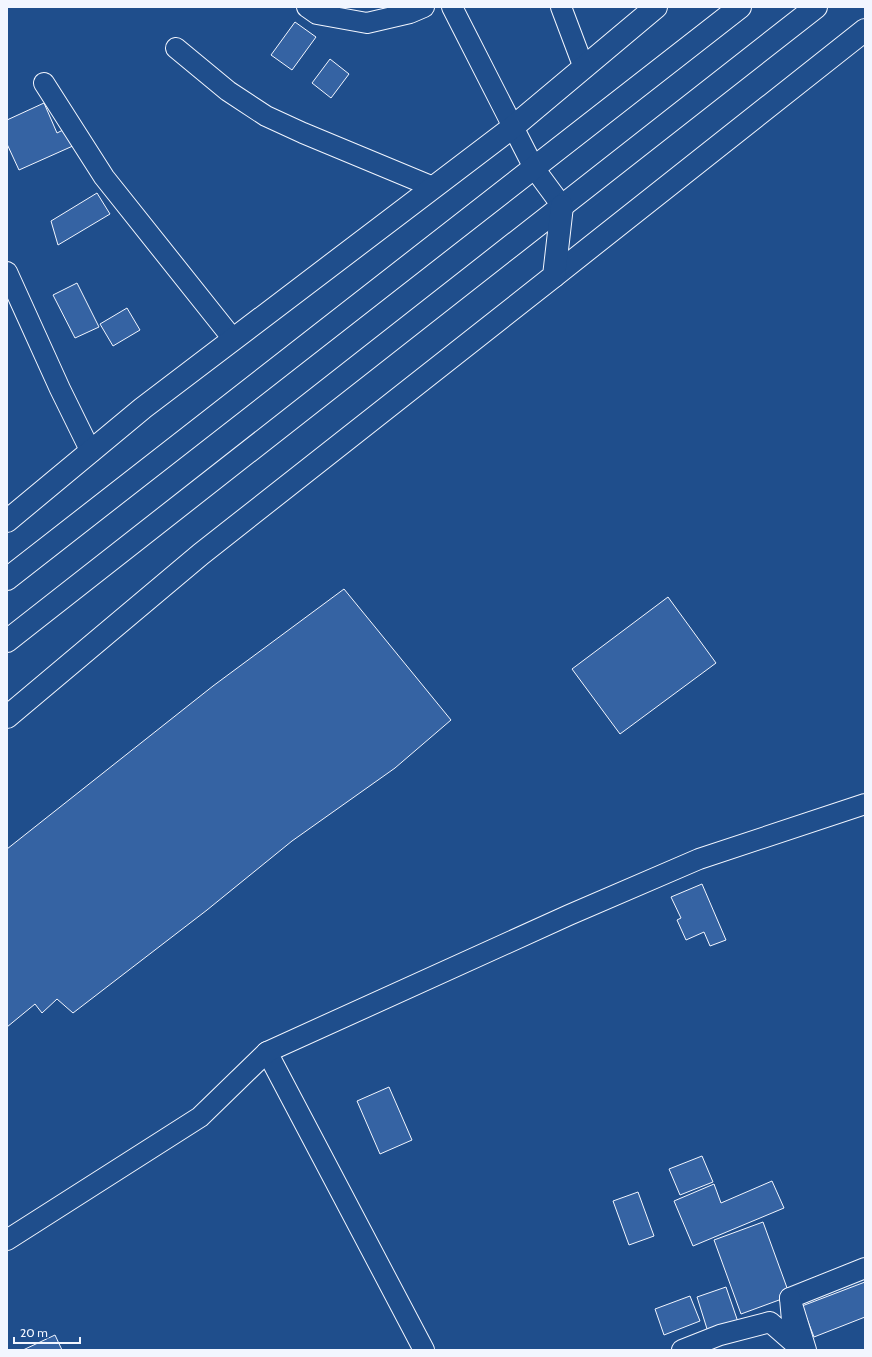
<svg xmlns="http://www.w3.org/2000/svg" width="872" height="1357" viewBox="0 0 872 1357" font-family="Cabin,sans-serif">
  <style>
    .building { fill: #3563a3; stroke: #f2f6ff }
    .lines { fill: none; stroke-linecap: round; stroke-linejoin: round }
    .street-casing { stroke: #f2f6ff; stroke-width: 22 }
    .highway-casing { stroke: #f2f6ff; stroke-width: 24 }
    .street { stroke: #1f4e8c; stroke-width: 20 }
    .highway { stroke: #1f4e8c; stroke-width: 22 }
  </style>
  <rect width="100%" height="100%" fill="#1f4e8c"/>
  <g class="building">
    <polygon points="295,22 316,37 292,70 271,55"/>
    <polygon points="330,59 349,74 331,98 312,83"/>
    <polygon points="44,103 57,133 67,128 75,145 19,170 7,144 7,120"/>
    <polygon points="97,193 110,214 58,245 51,221"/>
    <polygon points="77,283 99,327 75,338 53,295"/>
    <polygon points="127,308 140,330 113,346 100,324"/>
    <polygon points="344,589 451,720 395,768 292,841 207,910 73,1013 57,999 42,1013 35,1004 7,1027 7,849 213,686"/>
    <polygon points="668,597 716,663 620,734 572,669"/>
    <polygon points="702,884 726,940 710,946 704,932 686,940 677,920 681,918 671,897"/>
    <polygon points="389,1087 412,1140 380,1154 357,1101"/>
    <polygon points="702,1156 713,1182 680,1195 669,1169"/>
    <polygon points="772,1181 784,1208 693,1246 674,1201 714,1184 721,1203"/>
    <polygon points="638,1192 654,1236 629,1245 613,1201"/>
    <polygon points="763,1222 790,1296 741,1314 714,1240"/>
    <polygon points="865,1282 865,1317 814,1337 802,1306"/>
    <polygon points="726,1287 738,1322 708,1332 697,1297"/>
    <polygon points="690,1296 700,1321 664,1335 655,1309"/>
    <polygon points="55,1335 62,1350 23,1350"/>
  </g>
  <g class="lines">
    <g class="street-casing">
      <g id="street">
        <polyline points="307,7 317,14 367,23 410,13 424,7"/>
        <polyline points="452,7 534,168 562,206"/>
        <polyline points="561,7 584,68"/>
        <polyline points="176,48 228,91 266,116 303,133 433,187"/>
        <polyline points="44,83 104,177 233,339"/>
        <polyline points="7,272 60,389 91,452"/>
        <polyline points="267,1052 424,1350"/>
        <polyline points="7,1240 200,1117 267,1052 569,915 699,859 865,804"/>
        <polyline points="790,1298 865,1268"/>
        <polyline points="682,1350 720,1335 770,1322 794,1343 790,1298 806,1350"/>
      </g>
    </g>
    <g class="highway-casing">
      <g id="highway">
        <polyline points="554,276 865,30"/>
        <polyline points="7,521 143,408 513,127 656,7"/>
        <polyline points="7,579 740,7"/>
        <polyline points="7,641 816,7"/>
        <polyline points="7,717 201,554 554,276 562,206"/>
      </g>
    </g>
    <use href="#street" class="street"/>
    <use href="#highway" class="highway"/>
  </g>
  <rect width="872" height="1357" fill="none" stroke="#f2f6ff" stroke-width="16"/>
  <path d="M14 1337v6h66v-6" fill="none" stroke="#f2f6ff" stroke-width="2"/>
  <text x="20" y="1337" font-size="12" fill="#f2f6ff" stroke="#1f4e8c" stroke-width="3" paint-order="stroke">20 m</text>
</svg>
